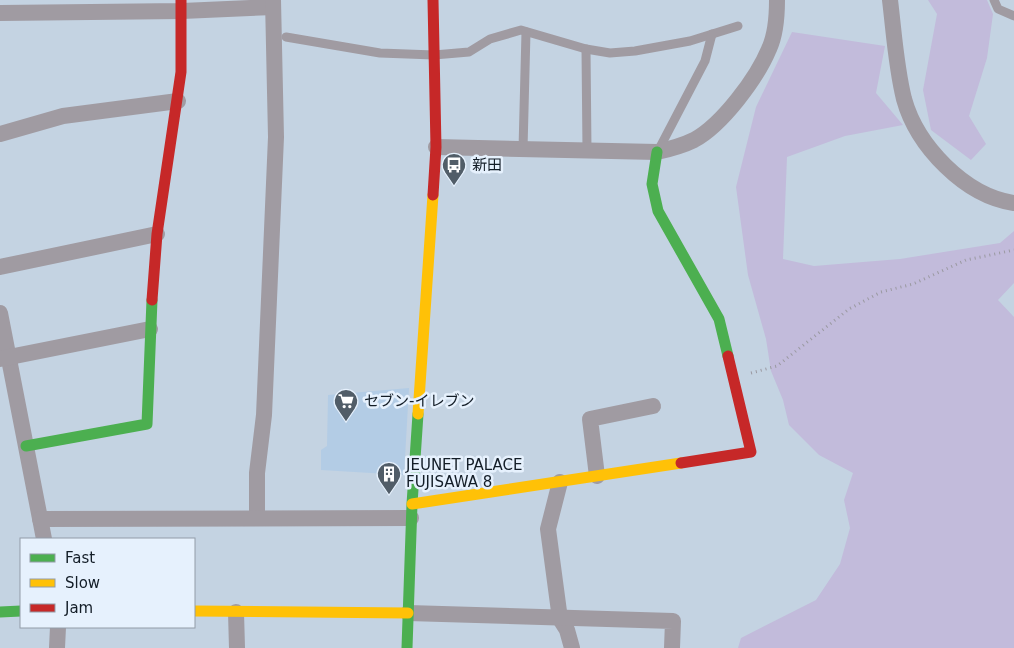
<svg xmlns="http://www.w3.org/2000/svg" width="1014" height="648" viewBox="0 0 1014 648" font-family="'DejaVu Sans','Noto Sans JP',sans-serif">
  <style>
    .built { fill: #b3cce5 }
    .green { fill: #c2bbdb }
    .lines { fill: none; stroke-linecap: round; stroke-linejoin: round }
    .path { stroke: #9a99a1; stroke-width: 3; stroke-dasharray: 1 4; stroke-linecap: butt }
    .lane { stroke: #a09ba2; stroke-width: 9 }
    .street { stroke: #a09ba2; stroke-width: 16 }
    .fast { stroke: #4caf50; stroke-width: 11 }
    .slow { stroke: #ffc107; stroke-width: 11 }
    .jam { stroke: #c62828; stroke-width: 11 }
    .labels { text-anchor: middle; stroke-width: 5; stroke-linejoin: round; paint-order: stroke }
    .poi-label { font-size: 15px; fill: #131d27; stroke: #e6f1fd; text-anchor: start }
  </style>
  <rect width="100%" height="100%" fill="#c4d3e2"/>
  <polygon class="built" points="409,388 404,475 321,470 321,450 327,446 328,395"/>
  <g class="green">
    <polygon points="928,0 987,0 993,14 987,58 969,116 986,144 971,160 931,130 923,90 937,14"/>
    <polygon points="792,32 885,46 876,93 903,125 845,136 787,157 783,259 814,266 900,259 1000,243 1014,231 1014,283 998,300 1014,317 1014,648 738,648 741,638 816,600 840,564 850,528 844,500 853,473 819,455 789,425 783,400 771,371 766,339 748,275 736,187 756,107"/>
  </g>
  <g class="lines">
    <polyline class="path" points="751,373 777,366 849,309 881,292 913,284 966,260 1014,250"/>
    <g class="lane">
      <polyline points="994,0 998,9 1014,16"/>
      <polyline points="286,37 380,53 434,55 469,52 490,39 521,30 586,49 610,53 635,51 690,41 738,26"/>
      <polyline points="586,49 587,150"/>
      <polyline points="523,149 526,32"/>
      <polyline points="658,151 705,61 712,34"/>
    </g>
    <g class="street">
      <path d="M 890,0 C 894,33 896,67 904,99 C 917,146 965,196 1014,203"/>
      <polyline points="0,13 182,11 273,7"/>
      <polyline points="0,134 63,116 178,101"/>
      <path d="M 436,147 L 657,152 C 670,149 682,146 694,140 C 722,125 757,78 769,49 C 776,34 777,17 777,0"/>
      <polyline points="0,267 157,234"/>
      <polyline points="0,313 44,539"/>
      <polyline points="0,359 150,329"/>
      <polyline points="597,476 590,419 653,406"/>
      <polyline points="560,482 548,529 560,619 567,630 572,648"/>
      <polyline points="257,518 257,473 264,415 276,137 273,0"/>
      <polyline points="40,519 411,518"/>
      <polyline points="236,612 237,648"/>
      <polyline points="408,613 673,621 672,648"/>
      <polyline points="57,648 58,627"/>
    </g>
    <g class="fast">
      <polyline points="657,152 652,184 658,211 719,319 728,356"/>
      <polyline points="26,446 147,424 152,300"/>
      <polyline points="0,612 21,611"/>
      <polyline points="407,648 412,504 418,414"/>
    </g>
    <g class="slow">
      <polyline points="418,414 433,195"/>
      <polyline points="412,504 681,463"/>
      <polyline points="194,611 408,613"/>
    </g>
    <g class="jam">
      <polyline points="433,195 436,147 433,0"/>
      <polyline points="152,300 157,234 181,72 181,0"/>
      <polyline points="681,463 751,452 728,356"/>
    </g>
  </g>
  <defs>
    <g id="bus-pin" transform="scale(1.25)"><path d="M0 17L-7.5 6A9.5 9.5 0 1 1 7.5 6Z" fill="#515d68" stroke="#e6f1fd"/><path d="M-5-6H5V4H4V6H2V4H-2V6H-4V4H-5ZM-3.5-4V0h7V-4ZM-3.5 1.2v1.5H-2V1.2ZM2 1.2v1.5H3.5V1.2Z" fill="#fff"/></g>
    <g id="supermarket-pin" transform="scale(1.25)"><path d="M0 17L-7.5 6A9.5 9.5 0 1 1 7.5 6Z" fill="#515d68" stroke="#e6f1fd"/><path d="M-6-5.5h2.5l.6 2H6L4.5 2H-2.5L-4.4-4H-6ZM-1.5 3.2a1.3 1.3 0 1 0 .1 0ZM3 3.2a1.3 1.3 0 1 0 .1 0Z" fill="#fff"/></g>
    <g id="building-pin" transform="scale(1.25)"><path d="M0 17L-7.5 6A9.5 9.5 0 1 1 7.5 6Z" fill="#515d68" stroke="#e6f1fd"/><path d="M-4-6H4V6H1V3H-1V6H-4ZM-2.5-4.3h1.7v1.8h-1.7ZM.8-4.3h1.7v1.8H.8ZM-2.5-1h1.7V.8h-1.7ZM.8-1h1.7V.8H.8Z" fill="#fff"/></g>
  </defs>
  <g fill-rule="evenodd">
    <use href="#bus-pin" x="454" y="165"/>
    <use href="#supermarket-pin" x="346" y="401"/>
    <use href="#building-pin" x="389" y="474"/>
  </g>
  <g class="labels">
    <g class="poi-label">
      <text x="472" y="170">新田</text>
      <text x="364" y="406">セブン-イレブン</text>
      <text x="406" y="470">JEUNET PALACE<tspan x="406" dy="17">FUJISAWA 8</tspan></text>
    </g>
  </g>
  <rect x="20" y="538" width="175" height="90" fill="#e6f1fd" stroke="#929ca7"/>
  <rect x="30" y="554" width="25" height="8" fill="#4caf50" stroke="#929ca7"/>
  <text x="65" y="563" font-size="15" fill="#131d27">Fast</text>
  <rect x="30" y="579" width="25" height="8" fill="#ffc107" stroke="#929ca7"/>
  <text x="65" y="588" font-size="15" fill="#131d27">Slow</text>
  <rect x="30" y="604" width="25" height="8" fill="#c62828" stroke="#929ca7"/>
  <text x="65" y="613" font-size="15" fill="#131d27">Jam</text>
</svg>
